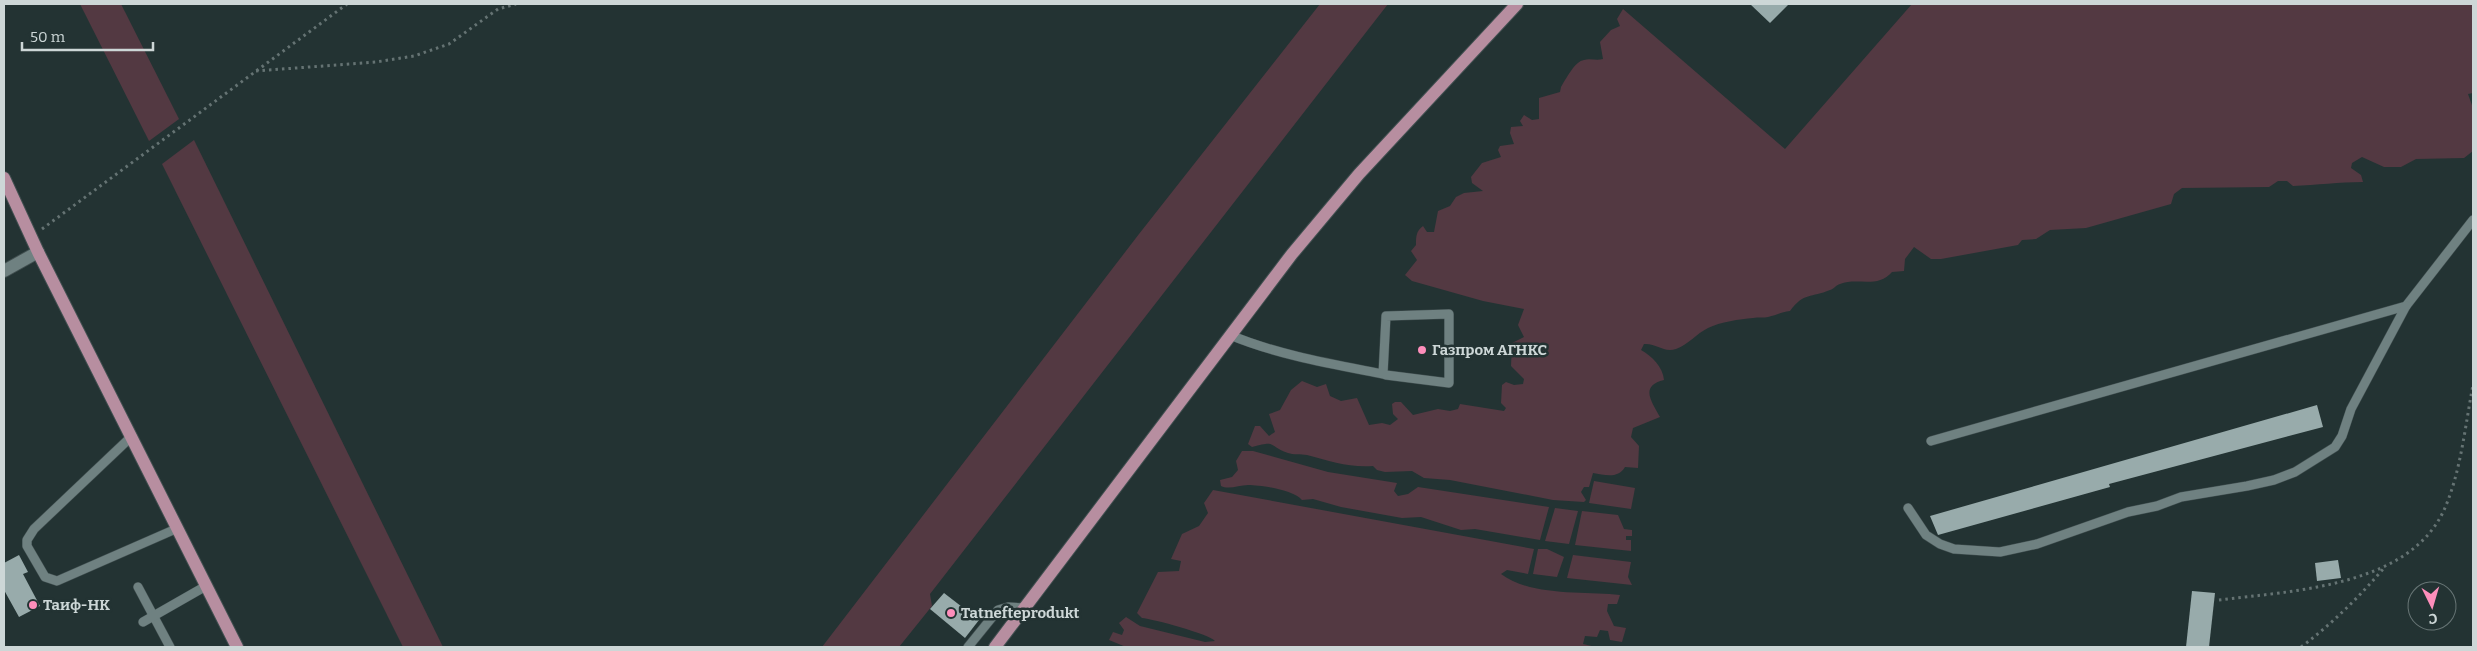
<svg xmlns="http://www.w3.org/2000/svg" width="2477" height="651" viewBox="0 0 2477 651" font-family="Bitter,serif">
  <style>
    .green { fill: #533942 }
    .building { fill: #98abab }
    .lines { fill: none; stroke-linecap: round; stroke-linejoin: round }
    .lane-casing { stroke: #414f50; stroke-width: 10 }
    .street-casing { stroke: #414f50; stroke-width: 14 }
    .primary-casing { stroke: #414f50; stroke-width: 14 }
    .path { stroke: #657373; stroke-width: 3; stroke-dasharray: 2.5 4; stroke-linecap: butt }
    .lane { stroke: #6f8181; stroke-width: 9 }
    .street { stroke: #6f8181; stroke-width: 12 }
    .primary { stroke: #b78ea0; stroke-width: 12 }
    .poi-dot { fill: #fe8ebb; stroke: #233333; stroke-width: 2 }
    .labels { text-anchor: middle; stroke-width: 5; stroke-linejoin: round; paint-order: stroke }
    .poi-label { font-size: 15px; font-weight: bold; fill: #cdd7d7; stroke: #233333; text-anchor: start }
  </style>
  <rect width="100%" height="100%" fill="#233333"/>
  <g class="green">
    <polygon points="80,4 121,4 179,119 149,141"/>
    <polygon points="1320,4 1388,4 930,594 932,606 899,647 822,647 1139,234"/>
    <path d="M 1912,4 L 2473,4 L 2473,93 L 2468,94 L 2473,108 L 2473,151 L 2464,158 L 2416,159 L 2401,167 L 2384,167 L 2362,157 L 2352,163 L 2351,168 L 2361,175 L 2363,182 C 2339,182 2317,185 2293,186 L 2287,181 L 2278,181 L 2269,187 L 2182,188 L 2174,194 L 2171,204 L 2086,228 L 2050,230 L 2036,239 L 2022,240 L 2018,245 L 1941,259 L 1931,259 L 1914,247 L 1905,259 L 1904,271 L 1892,272 C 1878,289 1857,277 1840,284 C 1836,285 1834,289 1830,290 C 1811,298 1804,292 1790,311 C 1781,312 1777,315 1768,317 C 1764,318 1758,317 1753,318 C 1740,319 1720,322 1708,328 C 1696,334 1689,344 1676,349 C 1663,353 1657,343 1644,344 L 1641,350 C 1652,356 1663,367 1664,380 C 1639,386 1652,402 1660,417 L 1633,428 L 1631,437 L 1639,446 L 1638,468 L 1625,467 C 1618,479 1605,475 1593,473 L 1589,487 L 1584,487 L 1581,492 L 1586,500 L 1584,502 L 1553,500 L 1450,480 L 1424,478 L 1412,471 L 1385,472 L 1377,470 L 1373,466 C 1350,468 1330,461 1307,455 C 1301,454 1293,455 1288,453 C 1267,445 1277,440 1252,447 L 1248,444 L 1255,426 L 1260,426 L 1269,436 L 1275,432 L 1269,414 L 1280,410 L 1291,390 L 1302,381 L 1317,387 L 1326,384 L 1330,396 L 1341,401 L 1357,398 L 1369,425 L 1382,423 L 1390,425 L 1398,419 L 1393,414 L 1392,404 L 1395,402 L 1401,402 L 1413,415 L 1438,409 L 1450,411 L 1458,409 L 1460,404 L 1504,411 L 1506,408 L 1501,403 L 1502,385 L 1506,382 L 1514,385 L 1523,384 L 1524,379 L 1511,366 L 1512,343 L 1524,337 L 1518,325 L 1524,309 L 1483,301 L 1412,281 L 1405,275 L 1417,260 L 1411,251 L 1416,245 C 1416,237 1416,231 1423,226 L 1427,232 L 1434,232 L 1438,211 L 1450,206 L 1456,197 L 1464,193 L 1483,191 L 1472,183 L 1471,177 L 1482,163 L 1501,157 L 1498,150 L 1500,146 L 1514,144 L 1510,133 L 1511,127 L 1523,126 L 1520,121 L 1524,115 L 1532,120 L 1539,119 L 1539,98 L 1560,92 L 1561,87 C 1566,79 1575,61 1584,60 C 1590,58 1596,61 1603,59 L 1600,42 L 1611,30 L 1620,26 L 1617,19 L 1623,9 L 1785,149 Z"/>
    <polygon points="194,140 443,647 403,647 162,164"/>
    <path d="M 1242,451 L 1253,451 L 1328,472 L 1397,483 L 1394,491 L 1398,496 L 1408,494 L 1418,487 L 1549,507 L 1540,540 L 1475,529 L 1461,530 L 1421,517 L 1402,518 L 1341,507 L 1313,499 L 1302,500 C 1294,490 1261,485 1248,485 C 1239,485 1229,490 1221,486 L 1220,480 L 1232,477 L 1238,470 L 1236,461 Z"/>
    <polygon points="1594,481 1635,488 1631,509 1589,503"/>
    <path d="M 1213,490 L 1534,549 L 1528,574 L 1507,570 L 1501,574 C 1532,597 1585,591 1620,595 L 1617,604 L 1608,604 L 1607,611 L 1614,626 L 1626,628 L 1622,642 L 1610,640 L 1608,631 L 1600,630 L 1597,637 L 1585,636 L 1583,644 L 1596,647 L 1126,647 L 1109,640 L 1113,632 L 1122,635 L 1124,630 L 1119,623 L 1126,617 L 1140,626 L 1205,642 L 1215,641 C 1209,634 1153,619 1142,618 L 1137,613 L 1158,572 L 1179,571 L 1181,561 L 1171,559 L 1182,534 L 1199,526 L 1208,513 L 1204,503 Z"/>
    <polygon points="1555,508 1578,511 1569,544 1545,541"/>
    <polygon points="1582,511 1618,515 1624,529 1632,530 1632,536 1626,536 1626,540 1631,540 1631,551 1575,545"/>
    <polygon points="1538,549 1547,549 1564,557 1557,577 1533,574"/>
    <polygon points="1573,555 1631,562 1628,577 1632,585 1567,578"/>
  </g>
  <g class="building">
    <polygon points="1750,4 1789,4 1770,23"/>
    <polygon points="2317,405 2323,427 2109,484 2110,487 1938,535 1930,516"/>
    <polygon points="19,555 28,572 23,574 40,606 19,617 4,590 4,563"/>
    <polygon points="2338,560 2341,578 2317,581 2315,563"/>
    <polygon points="2192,591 2215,593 2209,647 2186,647"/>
    <polygon points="944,593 979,620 965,638 930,609"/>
  </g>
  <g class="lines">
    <g class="lane-casing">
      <g id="lane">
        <path d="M 1230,335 C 1278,355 1332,364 1383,374 L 1386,375 L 1449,383 L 1449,314 L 1386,316 L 1383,374"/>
        <polyline points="132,436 34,529 27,540 27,546 45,577 57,581 178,528"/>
        <polyline points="1931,441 2406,306 2473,220"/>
        <polyline points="1908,508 1926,535 1940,544 1954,549 2000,552 2037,544 2128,512 2157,506 2181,497 2247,486 2274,480 2295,472 2335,447 2342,436 2351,409 2406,306"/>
        <polyline points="138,587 170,647"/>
        <polyline points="143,622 206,586"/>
        <polyline points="968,647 998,610 1008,607 1026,608"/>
      </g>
    </g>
    <g class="street-casing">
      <polyline id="street" points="4,271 38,252"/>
    </g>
    <g class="primary-casing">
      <g id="primary">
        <polyline points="4,178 38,252 237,647"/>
        <polyline points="995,647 1292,254 1359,174 1517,4"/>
      </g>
    </g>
    <g class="path">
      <polyline points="256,71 376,62 414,56 449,44 498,9 516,4"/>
      <polyline points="42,229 347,4"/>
      <path d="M 2219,600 C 2291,591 2409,587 2444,510 C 2461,472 2465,426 2473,385"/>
      <path d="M 2301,647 C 2332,624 2359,597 2384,568"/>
    </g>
    <use href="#lane" class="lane"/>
    <use href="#street" class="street"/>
    <use href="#primary" class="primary"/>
  </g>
  <g class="poi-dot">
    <circle cx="1422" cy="350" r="5"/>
    <circle cx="33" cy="605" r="5"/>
    <circle cx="951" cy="613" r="5"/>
  </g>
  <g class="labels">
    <g class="poi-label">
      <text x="1432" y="355">Газпром АГНКС</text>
      <text x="43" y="610">Таиф-НК</text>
      <text x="961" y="618">Tatnefteprodukt</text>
    </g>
  </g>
  <rect width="2477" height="651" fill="none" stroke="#cdd7d7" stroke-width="10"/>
  <g transform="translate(2432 606) rotate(175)"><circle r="24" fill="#233333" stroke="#677575"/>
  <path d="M0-4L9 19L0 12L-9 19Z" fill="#fe8ebb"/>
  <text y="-8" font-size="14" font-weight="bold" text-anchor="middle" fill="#cdd7d7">С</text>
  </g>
  <path d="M22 42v8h131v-8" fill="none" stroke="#cdd7d7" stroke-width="2.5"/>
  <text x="30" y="42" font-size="15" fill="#cdd7d7" stroke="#233333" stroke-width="4" paint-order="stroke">50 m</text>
</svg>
